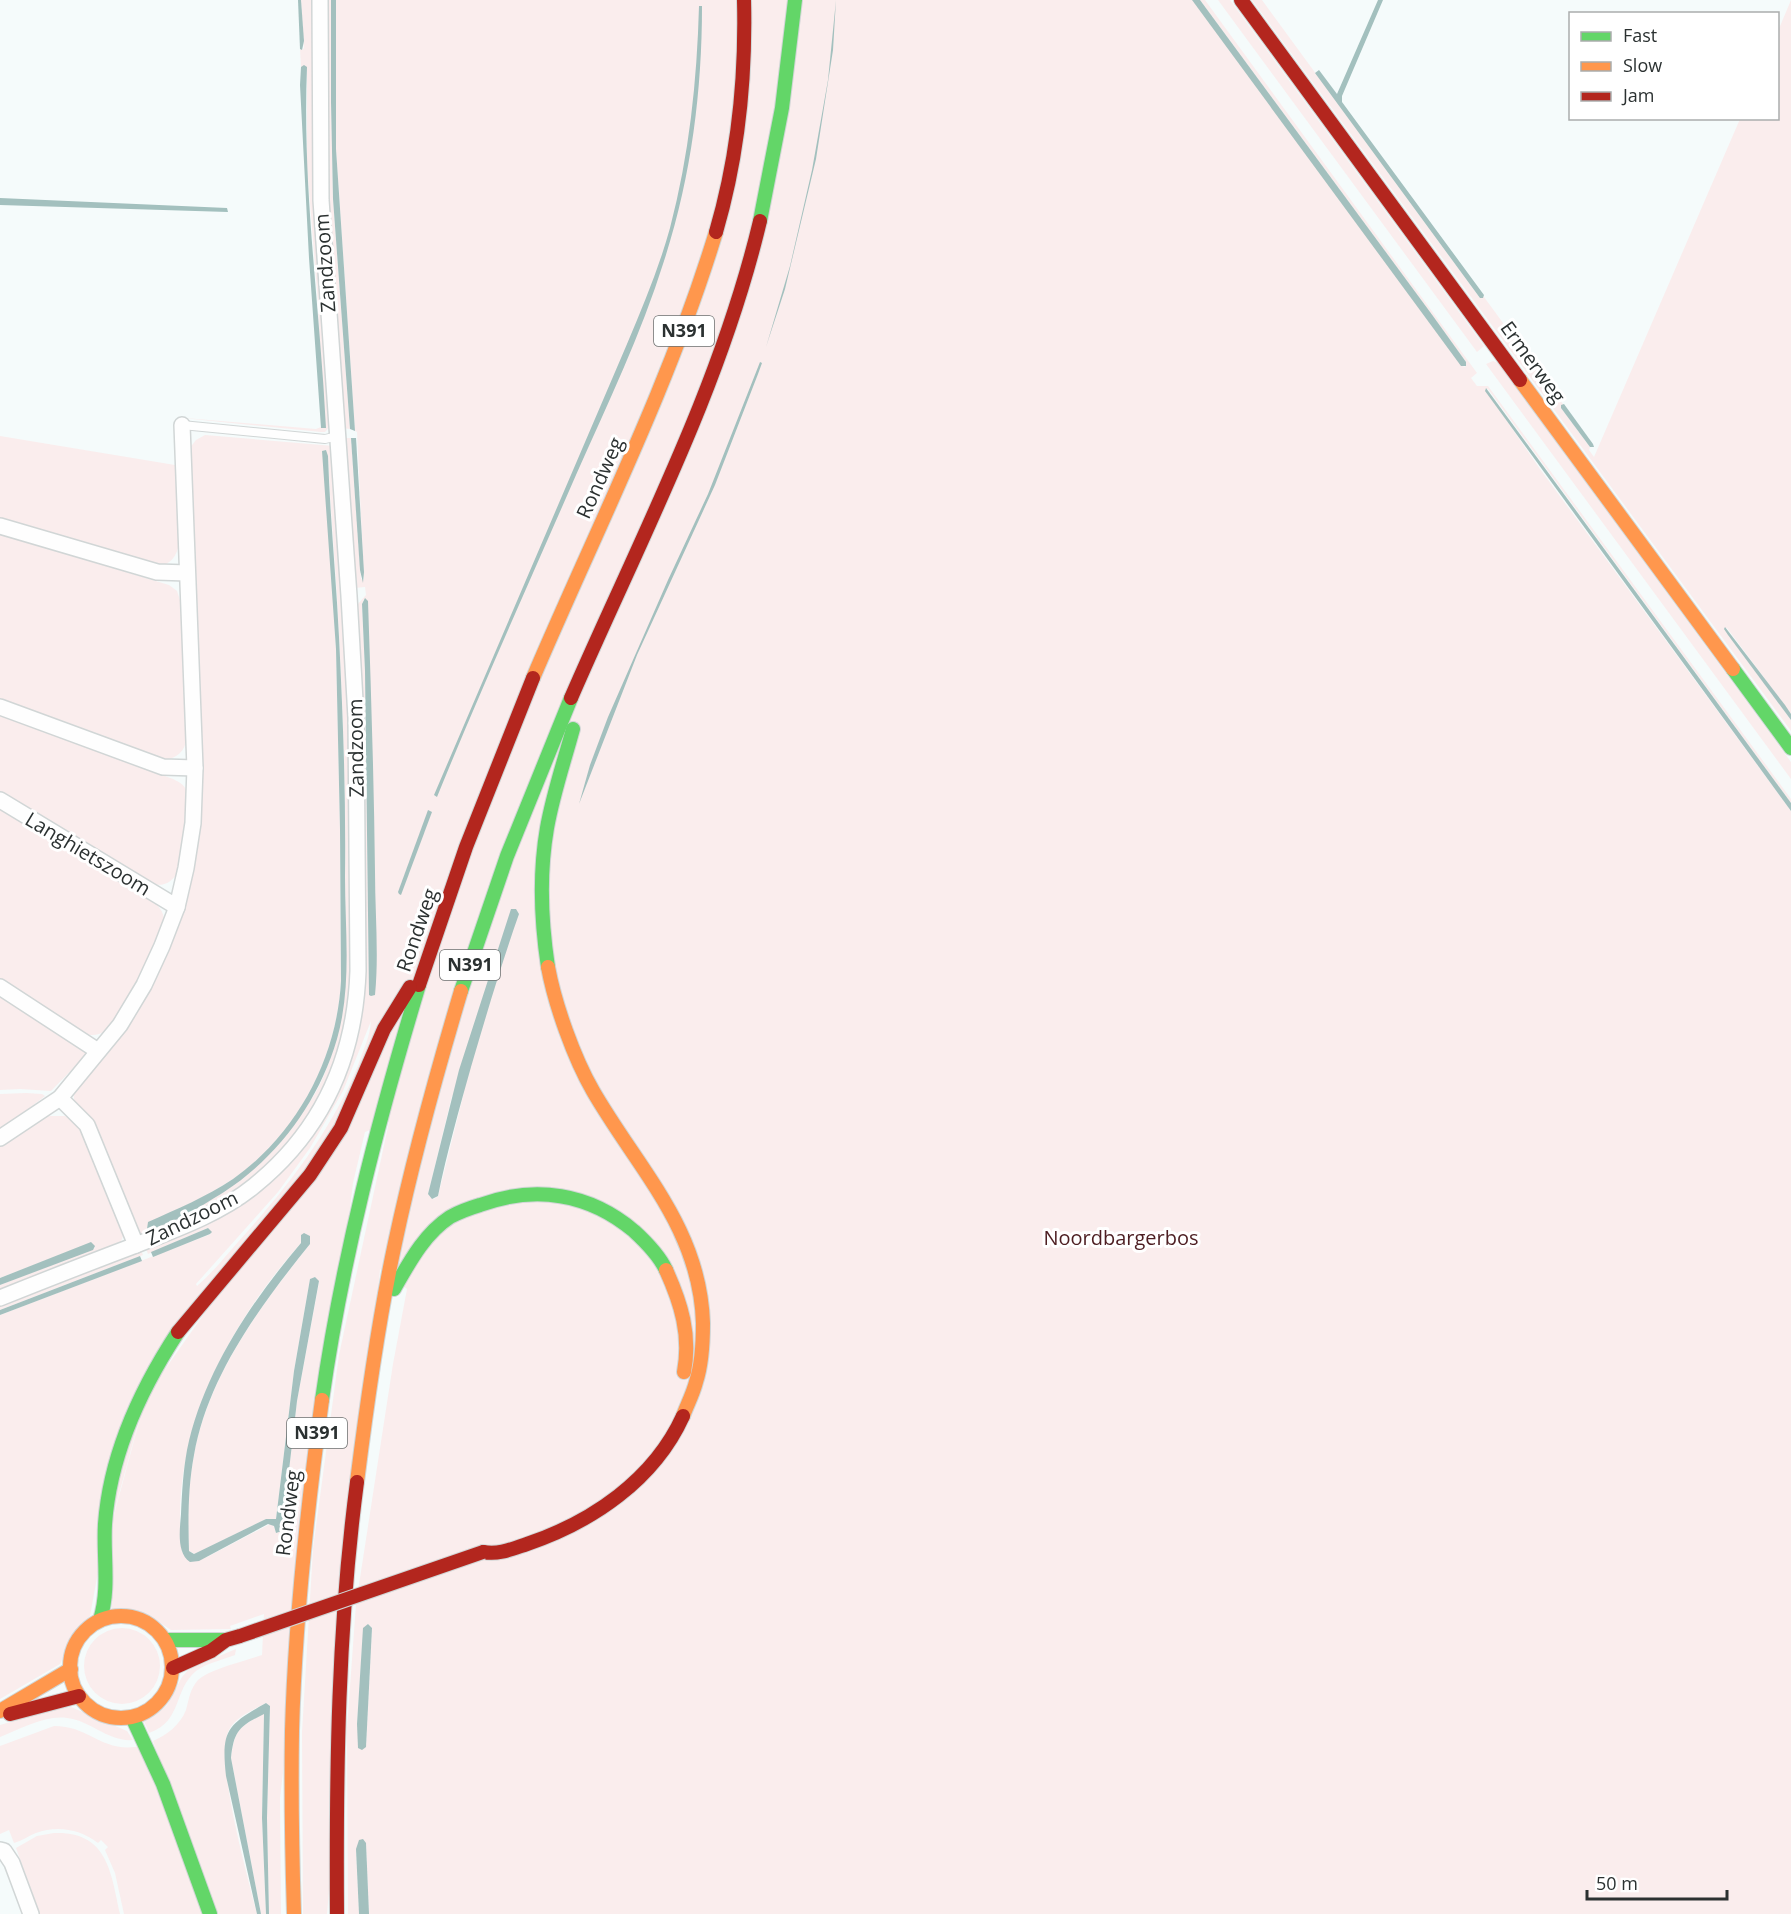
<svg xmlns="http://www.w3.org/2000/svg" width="1791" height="1914" viewBox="0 0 1791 1914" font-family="'Open Sans',sans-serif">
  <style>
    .green { fill: #faeded; fill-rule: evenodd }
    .water { fill: #a3c0be }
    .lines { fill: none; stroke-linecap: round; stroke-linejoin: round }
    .lane-casing { stroke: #d1d6d6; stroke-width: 10 }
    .street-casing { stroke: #d1d6d6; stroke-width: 18 }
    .fast-casing { stroke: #d1d6d6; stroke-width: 16 }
    .slow-casing { stroke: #d1d6d6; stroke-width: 16 }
    .jam-casing { stroke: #d1d6d6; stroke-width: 16 }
    .lane { stroke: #fefefe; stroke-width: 8 }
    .street { stroke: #fefefe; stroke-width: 15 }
    .fast { stroke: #63d668; stroke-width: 14 }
    .slow { stroke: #ff974d; stroke-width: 14 }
    .jam { stroke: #b3261e; stroke-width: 14 }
    .jam-bridge-casing { stroke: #d1d6d6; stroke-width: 16; stroke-linecap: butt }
    .jam-bridge { stroke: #b3261e; stroke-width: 14 }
    .labels { text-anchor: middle; stroke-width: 6; stroke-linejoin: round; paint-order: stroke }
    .shield { fill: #fff; stroke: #6b6f6f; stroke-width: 1.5 }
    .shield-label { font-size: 18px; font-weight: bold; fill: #2b3131 }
    .street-label { font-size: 20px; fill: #2b3131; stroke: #fff }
    .park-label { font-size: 20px; fill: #4d1e22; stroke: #fff }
  </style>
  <rect width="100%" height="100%" fill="#f5fbfb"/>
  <g class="green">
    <polygon points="301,0 316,0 332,424 325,432 321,432 173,417 316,429 321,427 318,302 307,166 307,67 301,67 300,49 302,50 304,48"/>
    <polygon points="325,0 331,0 331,102 333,199 350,429 342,428 326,170"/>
    <path d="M 336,0 L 1194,0 L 1464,367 L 1466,366 L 1466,362 L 1433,316 L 1200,0 L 1205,0 L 1477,373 L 1471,378 L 1477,386 L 1488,386 L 1791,799 L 1791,803 L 1488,389 L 1485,389 L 1540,469 L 1791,811 L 1791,1914 L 369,1914 L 366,1843 L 356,1849 L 359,1914 L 348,1914 L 347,1728 L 356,1604 L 393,1364 L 407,1289 L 380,1269 L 327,1914 L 303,1914 L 302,1732 L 313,1549 L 339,1355 L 389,1122 L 365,1132 L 353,1183 L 280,1798 L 281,1914 L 269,1914 L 267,1818 L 270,1706 L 266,1703 C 254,1710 236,1716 229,1730 C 214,1759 248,1877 257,1914 L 216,1914 L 153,1741 C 167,1735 180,1725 186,1710 C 189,1699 190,1689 198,1680 C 210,1669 245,1661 262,1655 L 264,1614 L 230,1626 L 231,1629 L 171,1630 L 145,1613 L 124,1608 L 112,1609 L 111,1526 L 146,1396 L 317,1154 L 158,1350 L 98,1572 L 90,1616 L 76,1630 L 60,1664 L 0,1699 L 0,1315 L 211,1234 L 208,1228 L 148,1254 L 145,1246 L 279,1170 L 351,1052 L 357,605 L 366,595 L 365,587 L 355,588 L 343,438 L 351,438 L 361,579 L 364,580 L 357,432 L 355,431 L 336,149 ZM 364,599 L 375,995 L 369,985 L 365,671 L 362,604 ZM 371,1021 C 370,1037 363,1050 358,1065 C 331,1132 286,1189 238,1242 C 225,1257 212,1273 197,1286 L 196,1284 L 278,1192 L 310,1148 L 343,1091 ZM 464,1092 L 438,1196 L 434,1199 L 428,1194 L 452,1096 ZM 301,1235 L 310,1244 C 261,1305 208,1376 194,1455 C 188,1486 187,1519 189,1551 L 195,1554 L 266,1519 L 276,1519 L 294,1371 L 310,1279 L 315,1277 L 319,1282 L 297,1401 L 282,1531 L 276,1533 L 274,1526 L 270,1524 L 207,1557 L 182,1552 C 168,1437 227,1326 301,1243 ZM 368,1624 L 372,1628 L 366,1747 L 357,1724 L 362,1648 Z"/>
    <polygon points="1218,0 1230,0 1484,346 1477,352"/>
    <polygon points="1252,0 1262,0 1480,298 1484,297 1539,372 1538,375 1551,394 1554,392 1563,404 1561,408 1590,447 1589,450 1594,457 1740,119 1778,118 1778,31 1791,0 1791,714 1727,628 1724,628 1791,720 1791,731"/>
    <polygon points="1493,361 1498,363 1791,762 1791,779 1486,364"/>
    <path d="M 205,435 L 334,446 L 350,697 L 354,957 L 343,1044 L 319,1102 L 281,1154 L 233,1195 L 145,1237 L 136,1231 L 75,1107 L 73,1090 L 100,1061 L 190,881 L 189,449 L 196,440 ZM 324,450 L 328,456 C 330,503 334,550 337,597 C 342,690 346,784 345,877 C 345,953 352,1011 321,1082 C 315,1095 307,1106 299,1117 C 263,1169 213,1203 154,1228 L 148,1223 C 177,1210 206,1197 233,1179 C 297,1135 337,1058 341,981 L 340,829 L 336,649 Z"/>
    <path d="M 0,436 L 175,465 L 179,545 C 176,557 170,565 158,566 L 0,520 Z"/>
    <path d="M 0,534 L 169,585 L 177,591 L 181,603 L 187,737 C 185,751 178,758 164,760 L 0,700 Z"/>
    <path d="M 0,715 L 173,779 C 179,782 185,785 187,792 C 192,810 181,852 178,872 C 172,882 164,887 152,884 L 0,792 Z"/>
    <path d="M 0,808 L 152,900 C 158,905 164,912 164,920 C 162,941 121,1019 105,1031 C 98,1036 90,1036 82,1033 L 0,979 Z"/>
    <polygon points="0,996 88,1053 51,1091 20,1089 0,1090"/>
    <polygon points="26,1093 42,1094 45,1096 0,1131 0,1094"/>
    <polygon points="43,1116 65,1116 81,1128 123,1236 119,1247 0,1294 0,1285 95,1248 91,1243 0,1278 0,1147"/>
    <polygon points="140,1248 143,1255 0,1310 0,1303"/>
    <circle cx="122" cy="1666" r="38"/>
    <path d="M 236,1649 L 235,1655 C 222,1660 207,1663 196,1671 C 173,1690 183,1721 149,1733 L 144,1721 L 157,1714 L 167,1705 L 182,1677 L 190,1668 Z"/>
    <path d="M 71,1707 L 127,1731 L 133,1740 C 108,1742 92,1721 67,1718 C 45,1715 21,1729 0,1737 L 0,1725 L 52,1710 Z"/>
    <path d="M 264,1713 L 262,1818 L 266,1914 L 261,1914 L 231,1758 C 235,1728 239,1728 264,1713 Z"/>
    <path d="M 54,1726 C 91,1726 102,1754 141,1746 L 204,1914 L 124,1914 L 115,1873 L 105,1850 L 108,1847 L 101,1840 L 98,1843 C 80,1829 57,1825 36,1833 C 28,1836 22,1841 14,1843 L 9,1830 L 0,1834 L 0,1746 Z"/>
    <path d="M 54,1833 C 108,1831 111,1873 120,1914 L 40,1914 L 16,1848 L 37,1836 Z"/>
  </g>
  <g class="water">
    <polygon points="298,0 301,0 304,41 302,50 300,49"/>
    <polygon points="331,0 336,0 336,149 355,431 350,429 333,199 331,102"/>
    <polygon points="836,0 833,50 816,159 785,289 766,347 790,266 812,170 828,80"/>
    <polygon points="1192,0 1200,0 1433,316 1466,362 1466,366 1461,366"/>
    <polygon points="1378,0 1383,0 1342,96 1342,102 1484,295 1483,298 1480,298 1315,73 1319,70 1337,94"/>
    <path d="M 699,6 L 702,6 C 702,93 691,178 664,261 C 641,335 607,405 576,475 C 529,583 481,689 437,797 L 434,795 L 627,344 C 643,306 659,268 670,228 C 689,156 697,81 699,6 Z"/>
    <path d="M 304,65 L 307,67 C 302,188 320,307 326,428 L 321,428 L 309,258 L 300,85 L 301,67 Z"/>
    <polygon points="0,198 227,208 228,212 0,205"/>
    <polygon points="760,362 762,363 758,374 715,485 637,655 579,804 590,765 608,717 668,580 708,494"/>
    <polygon points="1486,388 1791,803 1791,811 1485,391"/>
    <polygon points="1564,404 1593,444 1594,447 1590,447 1561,408 1561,405"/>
    <polygon points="351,438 356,438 364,572 363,583 360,570"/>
    <path d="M 326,450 L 328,456 C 330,517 336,577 339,637 C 343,717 346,797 345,877 C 345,930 352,987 337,1039 C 319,1101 278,1157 224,1192 C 204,1204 169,1228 147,1229 L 148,1222 C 177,1209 206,1197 233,1179 C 297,1134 337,1058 341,981 L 340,829 L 336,649 L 322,451 Z"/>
    <path d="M 365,598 L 368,601 C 371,691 374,781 375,872 C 375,912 379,955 375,995 L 371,996 L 369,995 L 365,671 L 362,604 Z"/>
    <polygon points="1725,627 1785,705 1791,714 1791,720 1728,635 1724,629"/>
    <polygon points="428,810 432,812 401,895 399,894 398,892"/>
    <path d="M 511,909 L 516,909 L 519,914 C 501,965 486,1016 471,1067 C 459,1110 447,1152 438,1196 L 432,1199 L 428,1194 L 459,1070 Z"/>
    <polygon points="208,1228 212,1232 210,1234 153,1257 151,1252"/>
    <path d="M 304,1233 L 310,1236 L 310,1244 C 261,1305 208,1375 194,1455 C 188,1487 188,1519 189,1551 L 194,1554 L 266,1519 L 276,1519 L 294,1371 L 310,1279 L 315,1277 L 319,1281 L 297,1401 L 282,1531 L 276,1533 L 274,1526 L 268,1524 L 199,1561 L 190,1562 C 176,1553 180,1528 181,1514 C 182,1493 183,1472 187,1450 C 203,1373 251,1302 301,1243 L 301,1235 Z"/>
    <polygon points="91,1242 95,1246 93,1250 0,1285 0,1278"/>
    <polygon points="140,1256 142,1261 0,1315 0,1310"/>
    <polygon points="368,1624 372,1628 366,1747 362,1750 358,1748 357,1724 363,1628"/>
    <path d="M 266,1703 L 270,1706 L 267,1818 L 269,1914 L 266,1914 L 262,1818 L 264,1714 C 240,1726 234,1730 231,1758 L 261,1914 L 257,1914 L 226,1776 C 221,1730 227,1725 266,1703 Z"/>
    <polygon points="363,1839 366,1843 369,1914 359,1914 356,1849 359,1840"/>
  </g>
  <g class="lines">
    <g class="lane-casing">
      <polyline id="lane" points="182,425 325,439 338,436"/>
    </g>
    <g class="street-casing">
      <g id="street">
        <polyline points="0,526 157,572 187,573"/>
        <polyline points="0,707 163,767 195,768"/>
        <polyline points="0,800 177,907"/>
        <polyline points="0,987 98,1051"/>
        <polyline points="60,1098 87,1125 136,1245"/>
        <polyline points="0,1138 60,1098 120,1025 144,985 162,946 177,907 186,868 193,823 195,768 182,425"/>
        <path d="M 0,1298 C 45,1280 91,1262 136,1245 C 177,1229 221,1213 254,1186 C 322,1131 355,1057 358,971 L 356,718 L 349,596 L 321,200 L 320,0"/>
        <polyline points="0,1850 4,1851 12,1863 31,1914"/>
      </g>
    </g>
    <g class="fast-casing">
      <g id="fast">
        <polyline points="760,221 782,108 795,0"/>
        <polyline points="1733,669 1791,748"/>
        <path d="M 548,967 C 541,921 539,874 547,828 C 553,794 564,762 573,729"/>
        <polyline points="461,991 507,856 571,698"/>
        <path d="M 394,1289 C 409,1263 424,1234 450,1217 C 459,1212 470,1208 480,1205 C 535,1185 589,1193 634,1231 C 646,1242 659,1255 666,1270"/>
        <path d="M 322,1400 C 342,1259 378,1121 419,985"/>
        <path d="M 100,1620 C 110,1588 103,1556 105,1524 C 110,1454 140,1390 178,1332"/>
        <polyline points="166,1640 223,1640"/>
        <polyline points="132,1717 163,1784 210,1914"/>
      </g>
    </g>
    <g class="slow-casing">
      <g id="slow">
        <polyline points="1520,380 1733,669"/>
        <path d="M 533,678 C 596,530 669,387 716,232"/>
        <path d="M 548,967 C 555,1005 574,1058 593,1091 C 638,1169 700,1228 703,1323 C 703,1343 702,1364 696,1382 C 693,1394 687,1405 683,1416"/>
        <path d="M 666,1270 C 681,1303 691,1335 684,1372"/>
        <path d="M 357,1482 C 367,1402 378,1322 395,1243 C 413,1158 436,1075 461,991"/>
        <circle cx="121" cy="1667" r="51"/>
        <polyline points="0,1711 71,1669"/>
        <path d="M 294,1914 C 292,1853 291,1792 292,1731 C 295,1620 307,1510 322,1400"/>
      </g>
    </g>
    <g class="jam-casing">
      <g id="jam">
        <polyline points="1241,0 1520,380"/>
        <path d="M 716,232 C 738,157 746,79 744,0"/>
        <path d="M 571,698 C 639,541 720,389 760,221"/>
        <polyline points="419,985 466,847 533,678"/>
        <polyline points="178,1332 310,1175 341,1128 384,1029 410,987"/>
        <path d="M 483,1552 C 499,1555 512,1549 527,1544 C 592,1522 654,1480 683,1416"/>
        <polyline points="173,1668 211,1651 226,1640 240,1636"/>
        <polyline points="10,1714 79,1696"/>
        <path d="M 337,1914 C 336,1770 338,1625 357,1482"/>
      </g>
    </g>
    <use href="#lane" class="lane"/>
    <use href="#street" class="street"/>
    <use href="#fast" class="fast"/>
    <use href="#slow" class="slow"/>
    <use href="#jam" class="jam"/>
    <g class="jam-bridge-casing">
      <polyline id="jam-bridge" points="240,1636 483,1552"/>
    </g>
    <use href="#jam-bridge" class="jam-bridge"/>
  </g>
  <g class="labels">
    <g class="shield">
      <rect x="654" y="316" width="60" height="30" rx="4.5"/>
      <rect x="440" y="950" width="60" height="30" rx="4.5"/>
      <rect x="287" y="1418" width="60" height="30" rx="4.5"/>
    </g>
    <g class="shield-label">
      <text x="684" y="337">N391</text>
      <text x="470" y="971">N391</text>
      <text x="317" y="1439">N391</text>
    </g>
    <g class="street-label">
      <text transform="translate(325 263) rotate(-94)" y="7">Zandzoom</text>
      <text transform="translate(1533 362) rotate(54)" y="7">Ermerweg</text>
      <text transform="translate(600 478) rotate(-66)" y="7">Rondweg</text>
      <text transform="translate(356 748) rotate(-91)" y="7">Zandzoom</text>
      <text transform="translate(88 854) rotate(31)" y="7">Langhietszoom</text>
      <text transform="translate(417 930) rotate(-71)" y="7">Rondweg</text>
      <text transform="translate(192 1218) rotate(-26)" y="7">Zandzoom</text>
      <text transform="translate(288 1513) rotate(-83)" y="7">Rondweg</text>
    </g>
    <g class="park-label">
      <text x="1121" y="1245">Noordbargerbos</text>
    </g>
  </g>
  <rect x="1569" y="12" width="210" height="108" fill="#ffffff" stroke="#aaadad" stroke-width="1.5"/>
  <rect x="1581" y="32" width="30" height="9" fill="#63d668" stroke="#aaadad" stroke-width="1.5"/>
  <text x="1623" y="42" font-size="18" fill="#2b3131">Fast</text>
  <rect x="1581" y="62" width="30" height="9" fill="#ff974d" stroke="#aaadad" stroke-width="1.5"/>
  <text x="1623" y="72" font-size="18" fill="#2b3131">Slow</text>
  <rect x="1581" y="92" width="30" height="9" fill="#b3261e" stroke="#aaadad" stroke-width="1.5"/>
  <text x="1623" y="102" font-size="18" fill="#2b3131">Jam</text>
  <path d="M1587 1890v9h140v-9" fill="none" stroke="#2b3131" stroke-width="3"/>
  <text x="1596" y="1890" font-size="18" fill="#2b3131" stroke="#ffffff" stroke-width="4.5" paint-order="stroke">50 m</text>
</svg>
